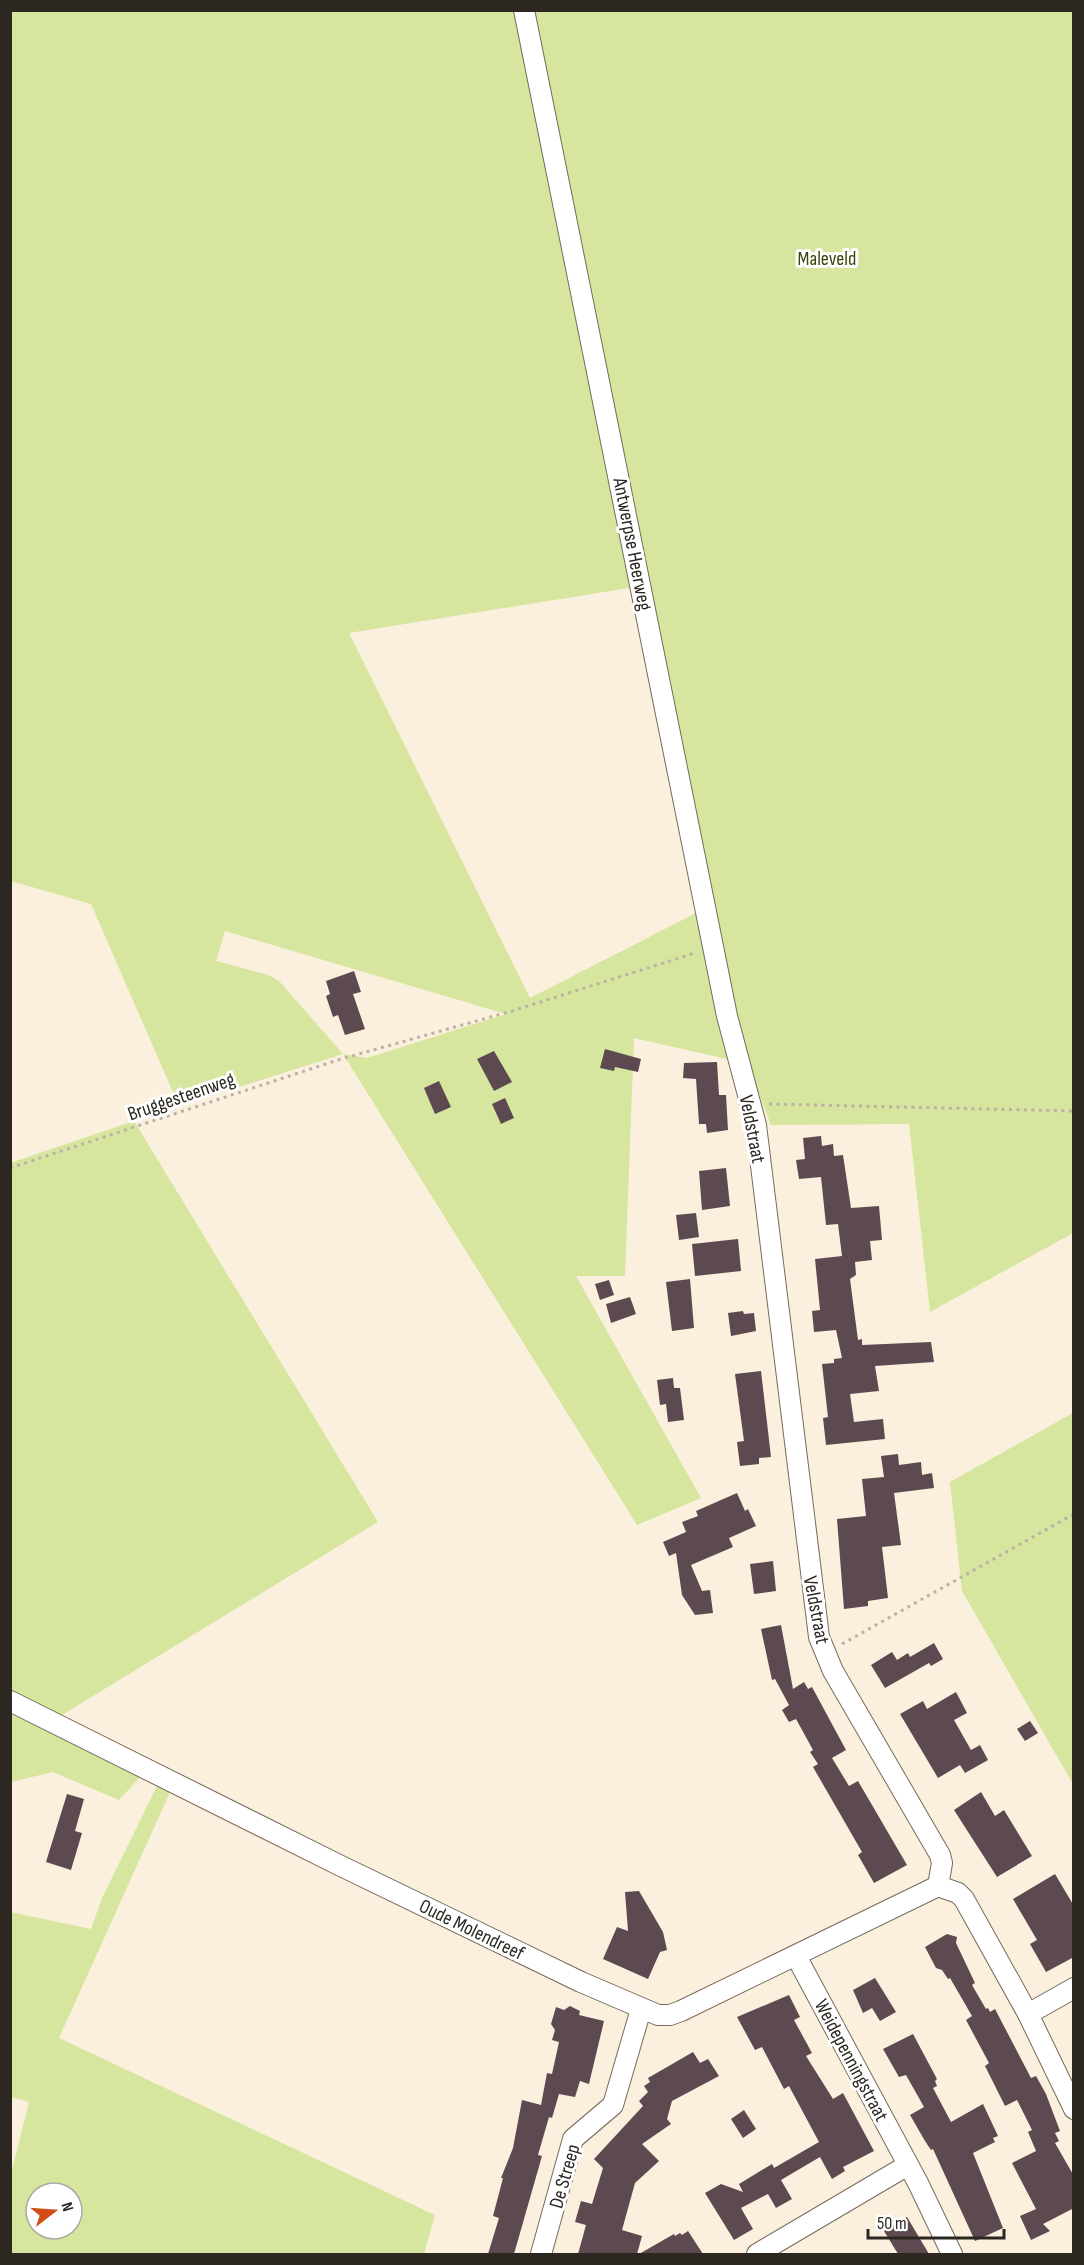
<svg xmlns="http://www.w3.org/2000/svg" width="1084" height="2265" viewBox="0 0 1084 2265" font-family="'Sofia Sans Condensed',sans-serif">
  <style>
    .green { fill: #d6e69e; fill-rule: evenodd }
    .building { fill: #5d4a51 }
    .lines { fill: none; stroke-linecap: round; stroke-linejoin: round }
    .minor-casing { stroke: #766a5b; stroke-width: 22 }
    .path { stroke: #bcb2a4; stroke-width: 3; stroke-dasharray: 3 4.5; stroke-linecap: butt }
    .minor { stroke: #fff; stroke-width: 20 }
    .labels { text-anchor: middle; stroke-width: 6; stroke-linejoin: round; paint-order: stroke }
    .park-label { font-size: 20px; fill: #3a4308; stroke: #fff }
    .street-label { font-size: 20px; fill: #2c2721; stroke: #fff }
  </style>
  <rect width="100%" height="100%" fill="#fbefdd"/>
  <g class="green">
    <path d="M 10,11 L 1073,11 L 1073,1233 L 930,1312 L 909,1124 L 771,1125 L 745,1057 L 731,1060 L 634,1038 L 625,1276 L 576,1276 L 701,1498 L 637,1525 L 343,1054 L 179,1106 L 91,904 L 11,881 ZM 641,586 L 698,912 L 530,998 L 349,633 ZM 225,931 L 506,1014 L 367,1058 L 343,1054 L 279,981 L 268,975 L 216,961 Z"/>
    <polygon points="134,1121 378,1522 52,1721 142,1775 119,1800 53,1772 11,1782 10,1163"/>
    <polygon points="1073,1413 1073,1784 962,1591 950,1482"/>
    <path d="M 176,1779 L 59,2038 L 435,2215 L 424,2254 L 12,2254 L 11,2174 L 29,2102 L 11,2097 L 10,1912 L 91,1929 L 102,1898 L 159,1782 ZM 36,2193 L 72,2193 L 72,2229 L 36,2229 Z"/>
  </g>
  <g class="building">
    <polygon points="354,971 361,992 353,994 365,1029 345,1035 338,1015 333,1017 326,996 330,994 326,981"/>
    <polygon points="605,1049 641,1059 638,1072 615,1067 614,1071 600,1068"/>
    <polygon points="494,1051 512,1082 494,1091 477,1059"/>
    <polygon points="717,1062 719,1095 726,1095 728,1130 707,1133 706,1124 699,1124 696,1079 683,1078 684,1063"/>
    <polygon points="439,1081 451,1107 435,1114 424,1088"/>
    <polygon points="505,1098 514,1118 501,1124 492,1104"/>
    <polygon points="821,1136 822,1146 833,1144 834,1156 843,1155 851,1208 879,1206 882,1240 870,1241 872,1260 855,1262 856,1275 850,1279 858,1340 862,1339 862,1345 931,1342 934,1362 875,1366 879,1391 850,1394 854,1422 883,1419 885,1439 826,1445 823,1418 828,1417 822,1364 834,1363 834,1359 842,1358 836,1330 814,1332 812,1311 820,1310 815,1259 842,1256 838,1224 826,1225 821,1177 799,1179 796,1160 805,1159 803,1138"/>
    <polygon points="726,1168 730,1206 702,1210 699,1171"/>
    <polygon points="696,1213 699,1237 679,1240 676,1215"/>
    <polygon points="738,1239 741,1271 695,1276 692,1244"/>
    <polygon points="690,1279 694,1328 672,1331 666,1282"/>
    <polygon points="609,1280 614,1295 600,1300 595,1284"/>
    <polygon points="630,1297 636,1314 611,1323 606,1304"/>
    <polygon points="743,1311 744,1314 754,1313 756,1331 731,1336 728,1313"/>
    <polygon points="761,1371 771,1457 759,1458 759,1464 740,1466 737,1442 744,1441 735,1374"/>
    <polygon points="673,1378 674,1388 680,1388 684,1420 668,1422 666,1404 660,1405 657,1380"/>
    <polygon points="898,1454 899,1465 921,1462 922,1475 932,1473 934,1488 894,1493 901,1545 882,1547 888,1598 868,1601 868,1606 844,1609 837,1519 866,1516 862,1479 884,1477 881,1456"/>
    <polygon points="737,1493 745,1511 748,1509 756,1526 729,1538 733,1547 691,1565 702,1591 710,1590 713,1613 695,1615 682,1595 676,1553 669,1556 663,1542 686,1532 682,1522 698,1516 696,1511"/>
    <polygon points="773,1561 776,1591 754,1594 750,1564"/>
    <polygon points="781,1625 793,1689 804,1682 808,1689 812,1687 846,1750 832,1758 849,1786 858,1781 907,1865 874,1883 858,1855 862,1852 813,1767 818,1764 810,1752 813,1750 796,1719 789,1722 782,1710 789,1705 775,1679 772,1680 761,1629"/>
    <polygon points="934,1643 943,1659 931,1666 929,1663 885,1688 871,1665 892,1652 897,1660 908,1653 910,1657"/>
    <polygon points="956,1692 967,1713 954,1720 971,1750 980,1745 988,1760 965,1773 960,1765 938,1778 900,1714 923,1701 927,1709"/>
    <polygon points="1030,1721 1038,1733 1025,1741 1017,1729"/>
    <polygon points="981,1792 995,1816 1004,1810 1032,1856 997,1877 954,1810"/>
    <polygon points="67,1794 84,1799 75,1831 82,1833 71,1870 46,1862"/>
    <polygon points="1055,1874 1074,1906 1074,1957 1046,1972 1030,1944 1037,1940 1013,1899"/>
    <polygon points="639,1891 663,1932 667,1950 660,1952 648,1979 603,1959 617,1927 628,1931 625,1892"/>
    <polygon points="947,1934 957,1937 956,1943 975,1983 972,1985 986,2009 988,2008 990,2012 995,2009 1031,2078 1036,2076 1046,2094 1060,2131 1055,2133 1059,2141 1055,2143 1074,2176 1074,2208 1043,2224 1050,2231 1031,2240 1020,2216 1036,2209 1012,2163 1036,2151 1028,2132 1032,2130 1017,2100 1005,2106 985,2066 989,2063 966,2020 972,2016 950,1978 948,1979 942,1970 936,1968 925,1947"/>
    <polygon points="875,1978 896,2012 880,2021 872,2008 863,2013 853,1990"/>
    <polygon points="789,1995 800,2017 794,2020 812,2053 806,2056 833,2099 843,2093 874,2151 843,2167 845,2171 832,2179 820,2157 781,2180 792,2199 776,2208 768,2194 741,2208 753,2229 734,2240 705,2193 721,2184 743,2192 739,2184 772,2164 774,2168 819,2142 789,2086 784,2089 762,2047 755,2050 737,2017"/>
    <polygon points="570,2006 580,2011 579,2015 604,2021 589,2084 580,2081 575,2097 559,2094 552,2118 549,2117 538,2155 542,2156 514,2254 488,2254 499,2218 493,2216 503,2178 501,2178 513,2148 522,2100 541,2105 547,2073 552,2074 559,2042 552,2040 555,2030 551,2024 556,2007 564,2010"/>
    <polygon points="913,2034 937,2079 935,2081 937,2086 933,2088 951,2122 983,2104 998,2136 993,2138 995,2142 973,2153 1003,2228 975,2241 933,2149 931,2150 925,2141 910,2115 924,2107 906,2075 899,2077 883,2049"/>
    <polygon points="693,2052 700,2063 708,2059 719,2076 672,2101 667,2119 671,2124 642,2144 659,2161 635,2183 622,2230 642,2236 637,2254 578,2254 586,2225 575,2222 581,2201 592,2204 603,2168 594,2159 643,2106 639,2101 648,2092 644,2086 650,2082 648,2078"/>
    <polygon points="744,2110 756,2129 743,2138 731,2119"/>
    <polygon points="907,2217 929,2254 898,2254 884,2231"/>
    <polygon points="688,2231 703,2254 639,2254 674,2234 675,2236 680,2233 682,2235"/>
  </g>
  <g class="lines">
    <g class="minor-casing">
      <g id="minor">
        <polyline points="524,10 727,1016 756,1125 819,1637 833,1671 940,1855 942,1863 938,1886"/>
        <polyline points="10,1701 339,1865 581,1982 658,2015 670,2015 681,2011 938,1886"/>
        <polyline points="938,1886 958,1893 964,1899 1028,2014 1074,2109"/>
        <polyline points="796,1956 918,2183 952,2254"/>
        <polyline points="1028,2014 1074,1988"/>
        <polyline points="541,2254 573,2139 613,2105 641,2009"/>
        <polyline points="757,2254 908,2165"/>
      </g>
    </g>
    <g class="path">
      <polyline points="769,1104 1074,1111"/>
      <polyline points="10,1168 341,1059 512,1011 695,953"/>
      <polyline points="842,1644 1074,1514"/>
    </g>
    <use href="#minor" class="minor"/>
  </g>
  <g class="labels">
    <g class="park-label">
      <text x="827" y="265">Maleveld</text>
    </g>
    <g class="street-label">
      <text transform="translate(633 544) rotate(79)" y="7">Antwerpse Heerweg</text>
      <text transform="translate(181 1096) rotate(-19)" y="7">Bruggesteenweg</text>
      <text transform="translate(753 1129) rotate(79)" y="7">Veldstraat</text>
      <text transform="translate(817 1610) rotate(79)" y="7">Veldstraat</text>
      <text transform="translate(472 1929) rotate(26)" y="7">Oude Molendreef</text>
      <text transform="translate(852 2060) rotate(62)" y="7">Weidepenningstraat</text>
      <text transform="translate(564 2176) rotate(-74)" y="7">De Streep</text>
    </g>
  </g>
  <rect width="1084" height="2265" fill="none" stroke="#2c2721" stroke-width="24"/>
  <g transform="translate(54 2211) rotate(73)"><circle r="28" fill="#ffffff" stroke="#aba9a6" stroke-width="1.5"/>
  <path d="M0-4.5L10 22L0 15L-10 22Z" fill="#d44d18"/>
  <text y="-9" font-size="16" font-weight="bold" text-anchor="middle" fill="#2c2721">N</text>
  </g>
  <path d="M868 2229v9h136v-9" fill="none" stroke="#2c2721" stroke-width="3"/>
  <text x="877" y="2229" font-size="18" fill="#2c2721" stroke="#ffffff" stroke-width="4.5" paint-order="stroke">50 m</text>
</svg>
